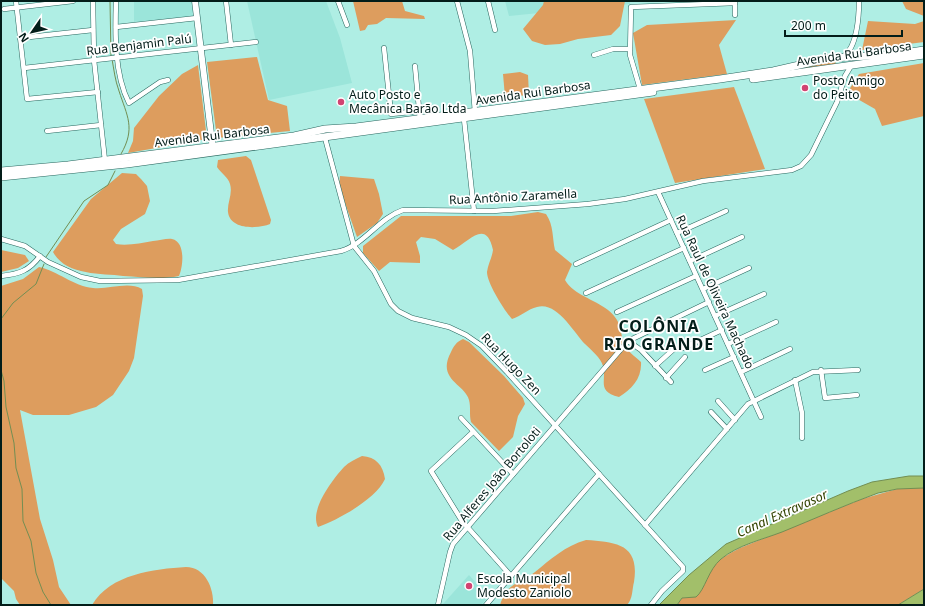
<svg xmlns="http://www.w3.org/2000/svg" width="925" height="606" viewBox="0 0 925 606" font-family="'Noto Sans',sans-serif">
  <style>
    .built { fill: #9be5da }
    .green { fill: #dd9d5e }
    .water { fill: #a2bf6a; stroke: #728e52 }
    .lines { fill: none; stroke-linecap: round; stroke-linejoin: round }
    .stream { stroke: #728e52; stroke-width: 1 }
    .minor-casing { stroke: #28675f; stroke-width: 5.5 }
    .secondary-casing { stroke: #28675f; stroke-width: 7 }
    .primary-casing { stroke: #28675f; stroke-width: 8 }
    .minor { stroke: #fff; stroke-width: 4.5 }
    .secondary { stroke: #fff; stroke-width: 6 }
    .primary { stroke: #fff; stroke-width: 7 }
    .poi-dot { fill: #d14372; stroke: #fff; stroke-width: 1.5 }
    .labels { text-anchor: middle; stroke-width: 3.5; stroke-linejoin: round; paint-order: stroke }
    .street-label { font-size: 12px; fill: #031d19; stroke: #fff }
    .poi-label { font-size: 12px; fill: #031d19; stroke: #fff; text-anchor: start }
    .water-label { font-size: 13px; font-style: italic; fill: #344503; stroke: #fff }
    .district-label { font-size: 16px; font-weight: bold; letter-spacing: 1px; fill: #031d19; stroke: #fff }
  </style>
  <rect width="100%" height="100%" fill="#afeee4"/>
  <g class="built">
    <polygon points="134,1 192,1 193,16 134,22"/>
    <polygon points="247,1 326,1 340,38 352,83 269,100"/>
    <polygon points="505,1 630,1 630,4 509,16"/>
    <polygon points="469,575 488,597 481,605 443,604"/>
  </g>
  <g class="green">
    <polygon points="402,1 405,11 424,16 425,19 386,18 377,24 368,25 365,30 360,31 353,1"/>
    <polygon points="544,1 625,1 620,26 611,35 578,39 560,44 545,45 532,41 523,29 543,5"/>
    <polygon points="902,1 924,1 924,16 906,9"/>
    <polygon points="736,20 719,45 727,74 642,85 633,33 647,25"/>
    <polygon points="868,21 915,24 924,21 924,42 862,50"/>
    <polygon points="257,57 268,100 287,106 290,131 217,138 207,62"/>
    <polygon points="835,60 836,66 801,70 800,65"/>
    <polygon points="924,63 924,116 882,126 875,109 847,93 859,74"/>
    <polygon points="198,65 207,139 128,153 133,141 134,128 159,96 182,74"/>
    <polygon points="520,72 528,75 529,95 505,97 503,74"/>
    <polygon points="734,87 765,169 675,183 644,99"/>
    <path d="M 246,156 L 251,160 L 271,220 L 270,224 C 258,229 230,230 228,212 C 227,203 233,194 230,184 C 228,177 221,173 217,167 L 218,160 Z"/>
    <path d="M 122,173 L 136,174 L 141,179 L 147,186 L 150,201 L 145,214 L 121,229 L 113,240 L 116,244 C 128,246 141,243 153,241 C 159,241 167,238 172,239 C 186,242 183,267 179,276 C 161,280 142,277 123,276 C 101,273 66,276 53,252 L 91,199 Z"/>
    <polygon points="340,176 374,179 379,194 383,214 377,223 357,237 339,186"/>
    <path d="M 538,212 L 546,214 C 554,226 552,237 555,250 L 572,264 L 565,280 C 574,295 594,299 608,310 C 625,324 618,333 626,347 C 629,353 637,358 641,362 C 642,378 632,389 619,397 C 596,391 607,381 603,366 C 601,358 591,350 585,344 C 574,333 557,301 537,307 C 528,309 521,316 512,319 C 504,310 487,283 487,272 C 488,264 492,258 493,250 C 486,218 469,242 453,250 L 435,239 L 421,237 L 416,242 L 420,256 L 420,263 L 390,262 L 379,271 L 363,253 L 363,246 L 401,216 L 511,216 Z"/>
    <polygon points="1,250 25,255 29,261 18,268 1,272"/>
    <path d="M 39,267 C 58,271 73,286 93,288 C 108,290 128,281 142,289 L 143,296 L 134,358 L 129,371 L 113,395 L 96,407 L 69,415 L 33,415 L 20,410 L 40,519 L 53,560 L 59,587 L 71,605 L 20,605 L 16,599 L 14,591 L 1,578 L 1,286 L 23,279 Z"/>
    <path d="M 463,339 L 469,342 L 504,376 L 523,398 L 525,404 L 518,416 L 513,437 L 499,451 L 471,422 C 469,415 471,407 469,400 C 465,384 436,380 451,352 C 454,346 456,342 463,339 Z"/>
    <path d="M 362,456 C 376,457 383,465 385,479 C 376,499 338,520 318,527 C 309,510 333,479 344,467 C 349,462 356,459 362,456 Z"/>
    <path d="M 917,487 L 924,488 L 924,589 L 898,605 L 677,605 L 682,598 C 686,597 691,598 694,596 C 704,591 706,578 712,568 C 719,559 730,553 740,548 L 862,499 L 897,489 Z"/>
    <path d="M 586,540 C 616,542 640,544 634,582 C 632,589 633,599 627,605 L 500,605 C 507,582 520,584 535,572 C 551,559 565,546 586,540 Z"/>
    <path d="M 186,567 C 205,567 214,588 213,605 L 92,605 C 110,574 154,569 186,567 Z"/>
  </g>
  <g class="water">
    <path d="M 909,476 L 924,476 L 924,488 L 897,489 L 878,493 C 845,505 814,519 782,532 C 761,540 738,545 721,559 C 708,570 705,590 696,597 L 682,598 L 677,605 L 659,605 L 689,575 L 726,544 L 848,491 L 872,482 Z"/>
    <polygon points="924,589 924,605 898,605"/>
  </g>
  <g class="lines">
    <g class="stream">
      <polyline points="110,1 111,56"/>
      <path d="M 112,59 C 114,70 115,80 119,91 C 127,116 136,128 121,154"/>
      <polyline points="46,257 84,201 108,185 115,171"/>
      <polyline points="1,319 13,303 36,284 44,264"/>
      <polyline points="1,370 4,381 6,407 14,443 16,468 22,489 23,521 31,541 36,573 43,592 51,605"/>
    </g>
    <g class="minor-casing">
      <g id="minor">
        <polyline points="16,1 27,99 98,92"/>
        <polyline points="93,1 94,60 105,161"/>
        <path d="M 116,1 C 115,33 114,74 129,103 L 160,82 L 168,80"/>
        <polyline points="226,1 231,45"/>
        <polyline points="338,1 347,25"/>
        <polyline points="457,1 470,51 475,112"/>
        <polyline points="488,1 495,30"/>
        <polyline points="735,1 735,15"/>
        <polyline points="4,9 73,1"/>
        <polyline points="116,27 197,18"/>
        <polyline points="20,38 93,30"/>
        <polyline points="384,48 391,114 419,111"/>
        <polyline points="594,55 613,49 630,49"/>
        <path d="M 844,56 C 857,47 859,16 859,1"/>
        <polyline points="415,66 420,119"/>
        <polyline points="24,68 256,42"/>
        <polyline points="640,89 630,55 631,7 735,3"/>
        <polyline points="464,119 474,211"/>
        <polyline points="47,131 101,125"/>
        <polyline points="325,138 354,246 374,271 391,304 398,311 412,318 449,327 466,335 482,346 507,372 683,567 683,571 662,591 651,605"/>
        <polyline points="658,192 761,417"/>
        <polyline points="677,233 726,211"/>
        <path d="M 1,239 L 25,246 L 48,262 L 81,277 L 100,281 L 178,280 L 341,251 C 365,244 379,218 403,210 L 493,211 L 588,204 L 625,199 L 703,181 L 792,170 L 801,166 L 811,155 L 837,102 L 845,76 L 851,66"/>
        <polyline points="690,261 742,237"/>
        <polyline points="576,264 671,220"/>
        <path d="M 1,276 C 19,274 29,271 40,256"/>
        <polyline points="703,289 749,268"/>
        <polyline points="586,293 684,248"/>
        <polyline points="617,312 696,276"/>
        <polyline points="715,316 764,294"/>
        <polyline points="628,341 641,350 671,382"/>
        <polyline points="728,344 776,322"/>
        <polyline points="683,348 722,330"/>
        <polyline points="655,366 675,348"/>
        <polyline points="705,370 734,357"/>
        <polyline points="821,370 825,398 857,395"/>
        <polyline points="741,372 790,349"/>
        <polyline points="666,378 685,357"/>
        <polyline points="795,380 802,413 802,438"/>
        <polyline points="718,401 735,420"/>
        <polyline points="711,412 727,429"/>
        <polyline points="461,418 513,474"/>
        <polyline points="473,432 431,471 462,521 511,576"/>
        <polyline points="645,525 748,404 813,372 858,370"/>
        <polyline points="438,605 450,552 453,544 628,341 709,302"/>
        <polyline points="486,605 599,474"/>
      </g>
    </g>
    <g class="secondary-casing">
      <polyline id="secondary" points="195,1 213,150"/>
    </g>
    <g class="primary-casing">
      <g id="primary">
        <polyline points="753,79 924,55"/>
        <polyline points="1,171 68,165 294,136 325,129 356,127 720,79 773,71 830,58 890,55 924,50"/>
        <polyline points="1,177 127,164 653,92"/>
      </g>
    </g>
    <use href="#minor" class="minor"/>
    <use href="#secondary" class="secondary"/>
    <use href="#primary" class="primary"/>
  </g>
  <g class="poi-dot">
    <circle cx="805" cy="88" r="4"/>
    <circle cx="341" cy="102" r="4"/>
    <circle cx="469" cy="586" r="4"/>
  </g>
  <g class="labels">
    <g class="street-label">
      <text transform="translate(139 45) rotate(-7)" y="4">Rua Benjamin Palú</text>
      <text transform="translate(854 54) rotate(-8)" y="4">Avenida Rui Barbosa</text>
      <text transform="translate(533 93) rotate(-8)" y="4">Avenida Rui Barbosa</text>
      <text transform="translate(212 136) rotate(-7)" y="4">Avenida Rui Barbosa</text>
      <text transform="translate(513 197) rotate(-3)" y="4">Rua Antônio Zaramella</text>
      <text transform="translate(715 292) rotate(65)" y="4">Rua Raul de Oliveira Machado</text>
      <text transform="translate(511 364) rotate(46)" y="4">Rua Hugo Zen</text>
      <text transform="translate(492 484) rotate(-50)" y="4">Rua Alferes João Bortoloti</text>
    </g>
    <g class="poi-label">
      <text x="813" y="85">Posto Amigo<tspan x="813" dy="14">do Peito</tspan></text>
      <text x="349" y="99">Auto Posto e<tspan x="349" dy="14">Mecânica Barão Ltda</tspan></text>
      <text x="477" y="583">Escola Municipal<tspan x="477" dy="14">Modesto Zaniolo</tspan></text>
    </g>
    <g class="water-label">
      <text transform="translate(782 513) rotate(-24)" y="5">Canal Extravasor</text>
    </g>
    <g class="district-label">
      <text x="659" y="332">COLÔNIA<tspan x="659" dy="18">RIO GRANDE</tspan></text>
    </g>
  </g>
  <rect width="925" height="606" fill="none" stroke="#031d19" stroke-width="4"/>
  <g transform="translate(32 32) rotate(236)" stroke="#ffffff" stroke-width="3" paint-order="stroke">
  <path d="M0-3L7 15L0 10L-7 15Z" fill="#031d19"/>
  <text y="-6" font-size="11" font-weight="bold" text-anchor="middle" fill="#031d19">N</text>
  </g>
  <path d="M785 30v6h117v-6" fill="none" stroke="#031d19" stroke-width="2"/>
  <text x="791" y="30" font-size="12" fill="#031d19" stroke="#ffffff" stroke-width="3" paint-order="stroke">200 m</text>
</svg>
